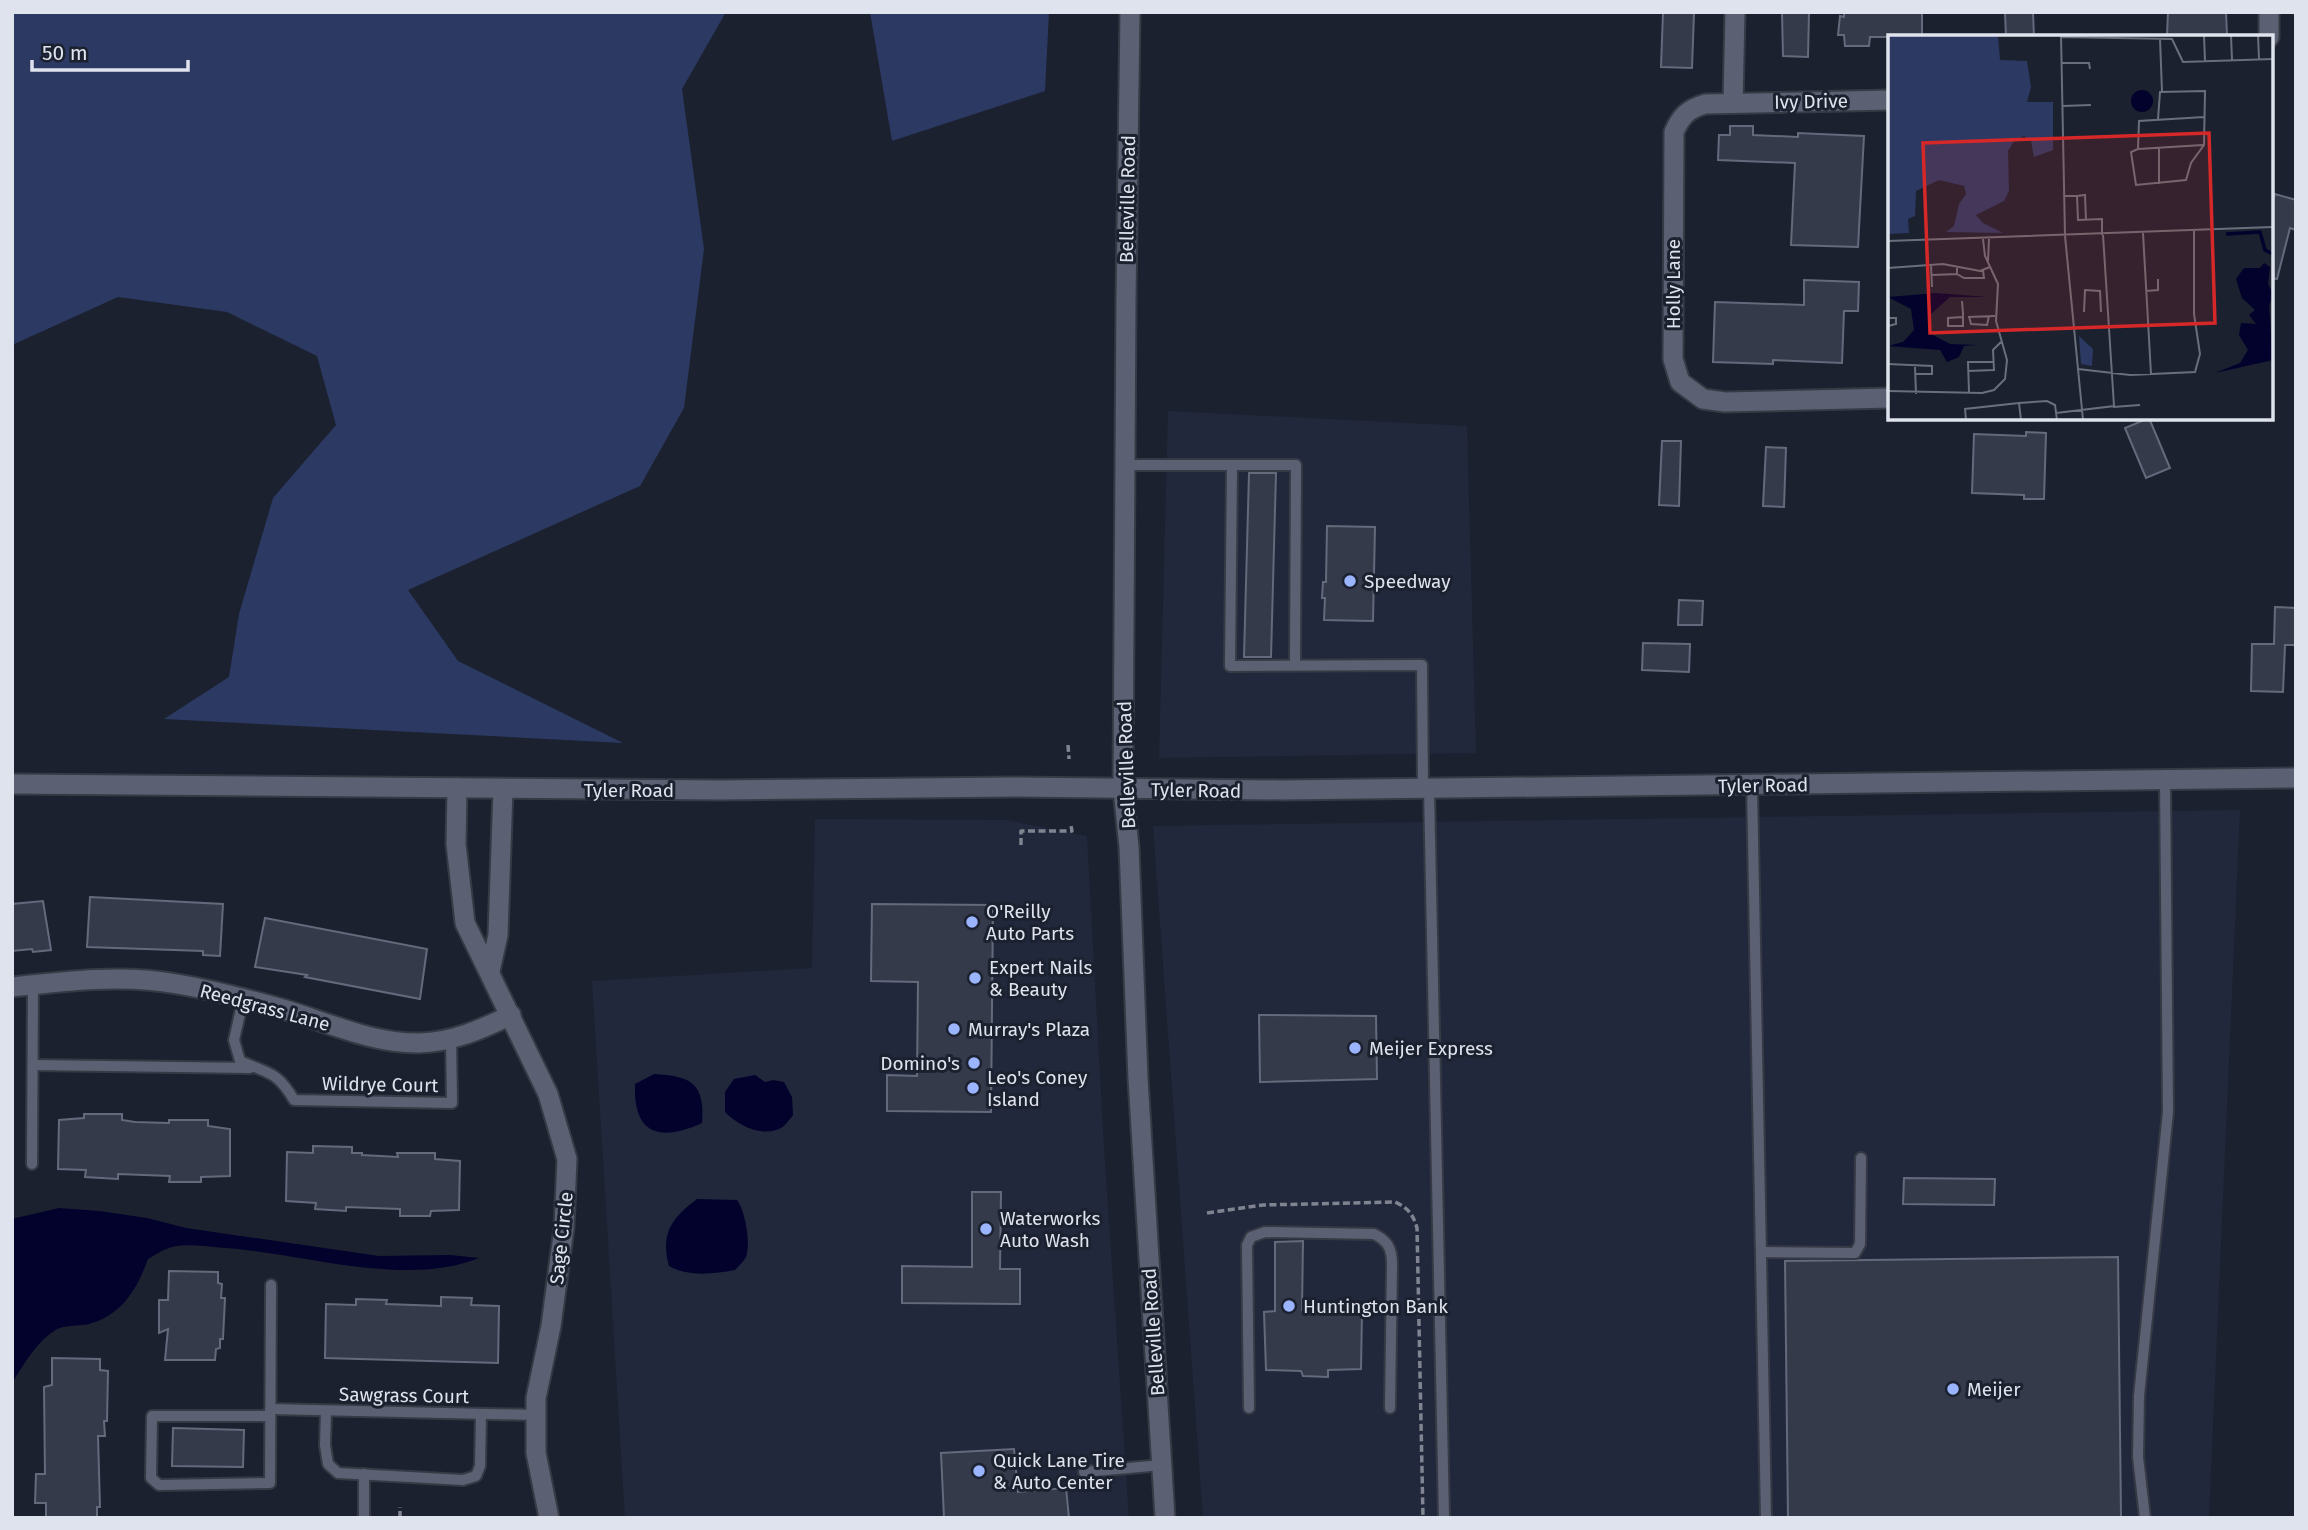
<svg xmlns="http://www.w3.org/2000/svg" width="2308" height="1530" viewBox="0 0 2308 1530" font-family="'Fira Sans',sans-serif">
  <style>
    .built { fill: #21283c }
    .green { fill: #2c3a63 }
    .water { fill: #02022c }
    .building { fill: #343a49; stroke: #636a7b; stroke-width: 2 }
    .lines { fill: none; stroke-linecap: round; stroke-linejoin: round }
    .service-casing { stroke: #363a45; stroke-width: 14 }
    .minor-casing { stroke: #363a45; stroke-width: 23 }
    .tertiary-casing { stroke: #363a45; stroke-width: 23 }
    .secondary-casing { stroke: #363a45; stroke-width: 23 }
    .path { stroke: #7f8490; stroke-width: 3.5; stroke-dasharray: 7 3.5; stroke-linecap: butt }
    .service { stroke: #5b6172; stroke-width: 10 }
    .minor { stroke: #5b6172; stroke-width: 19 }
    .tertiary { stroke: #5b6172; stroke-width: 19 }
    .secondary { stroke: #5b6172; stroke-width: 19 }
    .poi-dot { fill: #9ab5fd; stroke: #1b212f; stroke-width: 2.5 }
    .labels { text-anchor: middle; stroke-width: 6; stroke-linejoin: round; paint-order: stroke }
    .street-label { font-size: 19px; fill: #dfe3ed; stroke: #1b212f }
    .poi-label { font-size: 19px; fill: #dfe3ed; stroke: #1b212f; text-anchor: start }
    .inset-river { fill: none; stroke: #02022c; stroke-width: 3.5 }
    .inset-road { fill: none; stroke: #696f7b; stroke-width: 2 }
    .view { fill: #d62828; fill-opacity: 0.15; stroke: #d62828; stroke-width: 3.5 }
    .inset-edge { fill: none; stroke: #dfe3ed; stroke-width: 3.5 }
  </style>
  <rect width="100%" height="100%" fill="#1b212f"/>
  <g class="built">
    <polygon points="1168,411 1467,426 1476,753 1159,758"/>
    <polygon points="2240,810 2209,1518 1203,1518 1153,826"/>
    <polygon points="815,819 1006,820 1087,836 1104,1148 1129,1518 625,1518 592,981 812,968"/>
  </g>
  <g class="green">
    <polygon points="12,12 726,12 682,89 704,249 684,408 640,486 408,590 458,661 623,743 164,719 229,677 239,614 273,498 336,425 317,356 227,312 118,297 12,345"/>
    <polygon points="870,12 1049,12 1045,91 892,141"/>
  </g>
  <g class="water">
    <path d="M 654,1074 C 691,1076 705,1083 702,1123 C 660,1142 633,1135 635,1084 Z"/>
    <path d="M 755,1075 L 765,1082 L 773,1080 L 784,1082 L 792,1097 L 793,1115 C 790,1119 785,1126 781,1128 C 761,1138 738,1125 725,1112 L 725,1092 L 734,1079 Z"/>
    <path d="M 697,1199 L 737,1200 C 745,1210 751,1244 746,1257 C 744,1261 738,1267 735,1270 C 713,1274 689,1277 669,1266 C 660,1233 672,1218 697,1199 Z"/>
    <path d="M 59,1208 L 99,1211 L 147,1218 L 186,1228 L 379,1256 L 450,1255 L 479,1258 C 405,1288 303,1253 225,1248 C 211,1247 185,1243 172,1247 C 164,1249 155,1255 148,1259 C 137,1289 122,1315 89,1324 C 79,1326 66,1325 57,1329 C 37,1341 24,1364 12,1383 L 12,1219 Z"/>
  </g>
  <g class="building">
    <polygon points="1663,12 1694,13 1692,68 1661,67"/>
    <polygon points="1782,12 1809,12 1808,57 1783,56"/>
    <polygon points="1844,12 1922,12 1922,37 1870,37 1869,46 1845,46 1844,35 1838,35 1840,16 1844,17"/>
    <polygon points="2005,12 2033,12 2034,37 2006,37"/>
    <polygon points="2168,12 2226,12 2227,35 2167,35"/>
    <polygon points="1730,126 1753,126 1753,135 1798,137 1798,133 1864,136 1858,247 1791,245 1795,163 1718,160 1719,135 1730,135"/>
    <polygon points="2275,194 2296,200 2296,230 2290,228 2277,279 2271,278 2271,206"/>
    <polygon points="1804,280 1859,282 1858,311 1844,311 1842,363 1773,360 1773,364 1713,362 1715,302 1804,305"/>
    <polygon points="2149,418 2170,468 2146,478 2125,428"/>
    <polygon points="2026,432 2046,433 2044,499 2024,499 2024,495 1972,493 1974,434 2026,436"/>
    <polygon points="1662,441 1681,441 1679,506 1659,505"/>
    <polygon points="1766,447 1786,448 1784,507 1763,506"/>
    <polygon points="1249,473 1276,473 1271,657 1244,657"/>
    <polygon points="1327,526 1375,527 1373,621 1324,620 1325,598 1322,598 1323,582 1326,582"/>
    <polygon points="1679,600 1703,601 1702,625 1678,625"/>
    <polygon points="2275,607 2296,608 2296,645 2285,645 2283,692 2251,691 2252,644 2274,644"/>
    <polygon points="1643,643 1690,644 1689,672 1642,670"/>
    <polygon points="90,897 223,904 220,956 203,955 203,951 87,947"/>
    <polygon points="43,901 51,950 33,952 32,949 12,951 12,904"/>
    <polygon points="872,904 993,905 991,1112 887,1111 887,1075 917,1076 918,982 871,981"/>
    <polygon points="265,918 427,949 420,999 305,977 307,975 255,967"/>
    <polygon points="1259,1015 1376,1016 1377,1079 1260,1082"/>
    <polygon points="84,1114 122,1114 122,1120 135,1122 169,1123 169,1120 208,1120 208,1126 230,1129 230,1176 201,1177 201,1182 169,1182 170,1176 118,1174 118,1179 85,1177 86,1170 58,1169 59,1120 84,1118"/>
    <polygon points="313,1146 352,1147 352,1153 362,1153 362,1155 398,1157 397,1153 435,1153 435,1159 460,1161 459,1210 431,1211 430,1216 400,1216 400,1209 346,1207 346,1211 315,1209 316,1203 286,1201 287,1152 313,1153"/>
    <polygon points="1904,1178 1995,1179 1994,1205 1903,1204"/>
    <polygon points="972,1192 1001,1192 1000,1269 1020,1269 1020,1304 902,1303 902,1266 972,1267"/>
    <polygon points="1303,1241 1302,1310 1362,1310 1361,1369 1328,1370 1328,1377 1303,1376 1301,1371 1266,1370 1264,1312 1275,1311 1275,1242"/>
    <polygon points="2118,1257 2121,1518 1788,1518 1785,1261"/>
    <polygon points="169,1271 218,1272 218,1283 222,1284 221,1298 225,1298 223,1339 220,1339 220,1348 216,1349 215,1360 165,1360 168,1329 159,1333 159,1300 168,1300"/>
    <polygon points="441,1297 472,1298 471,1305 499,1306 498,1363 325,1358 326,1304 356,1305 356,1299 387,1300 386,1304 441,1306"/>
    <polygon points="52,1358 100,1359 100,1370 108,1371 107,1421 104,1421 105,1436 98,1436 100,1507 97,1507 97,1518 46,1518 46,1503 35,1503 36,1474 45,1474 44,1387 52,1385"/>
    <polygon points="173,1428 244,1430 243,1467 172,1466"/>
    <polygon points="1014,1449 1018,1492 1066,1488 1069,1518 944,1518 941,1453"/>
  </g>
  <g class="lines">
    <g class="service-casing">
      <g id="service">
        <polyline points="1125,465 1232,465 1230,666 1422,665 1423,789"/>
        <polyline points="1232,465 1296,465 1295,665"/>
        <polyline points="1752,786 1766,1518"/>
        <polyline points="1429,789 1444,1518"/>
        <path d="M 243,1000 L 234,1040 L 240,1061 C 269,1074 277,1071 294,1100 L 452,1103 L 451,1038"/>
        <polyline points="33,1065 250,1068"/>
        <polyline points="32,1164 33,985"/>
        <polyline points="1761,1252 1855,1253 1860,1244 1861,1158"/>
        <path d="M 1249,1408 L 1247,1245 L 1251,1237 L 1265,1232 L 1374,1234 C 1388,1241 1392,1249 1392,1264 L 1390,1408"/>
        <polyline points="270,1409 536,1415"/>
        <polyline points="326,1411 325,1445 328,1464 338,1473 463,1480 476,1476 480,1466 481,1414"/>
        <polyline points="270,1416 152,1416 151,1478 159,1485 270,1483 271,1285"/>
        <polyline points="1084,1472 1162,1465"/>
        <polyline points="364,1474 364,1518"/>
        <polyline points="2145,1518 2138,1457 2139,1396 2168,1112 2165,780"/>
      </g>
    </g>
    <g class="minor-casing">
      <g id="minor">
        <polyline points="2269,37 2269,12"/>
        <path d="M 1890,100 L 1705,104 C 1688,109 1681,116 1674,132 L 1673,359 L 1680,382 L 1703,399 L 1725,402 L 1890,398"/>
        <polyline points="1733,103 1735,12"/>
        <polyline points="457,788 456,844 465,923 548,1094 567,1159 564,1228 551,1326 536,1398 536,1453 549,1518"/>
        <polyline points="490,971 498,935 503,789"/>
        <path d="M 12,987 C 65,981 124,974 177,984 C 213,990 251,1000 286,1010 C 329,1023 374,1044 420,1043 C 453,1042 482,1029 511,1015"/>
      </g>
    </g>
    <g class="tertiary-casing">
      <polyline id="tertiary" points="12,784 721,790 1016,787 1283,790 2296,778"/>
    </g>
    <g class="secondary-casing">
      <polyline id="secondary" points="1130,12 1126,299 1123,789 1129,847 1138,1079 1165,1518"/>
    </g>
    <g class="path">
      <polyline points="1068,745 1069,759"/>
      <polyline points="1021,845 1021,831 1072,831 1071,826"/>
      <path d="M 1207,1213 L 1263,1205 L 1395,1202 C 1408,1208 1413,1214 1417,1228 L 1423,1518"/>
      <polyline points="400,1518 400,1507"/>
    </g>
    <use href="#service" class="service"/>
    <use href="#minor" class="minor"/>
    <use href="#tertiary" class="tertiary"/>
    <use href="#secondary" class="secondary"/>
  </g>
  <g class="poi-dot">
    <circle cx="1350" cy="581" r="7"/>
    <circle cx="972" cy="922" r="7"/>
    <circle cx="975" cy="978" r="7"/>
    <circle cx="954" cy="1029" r="7"/>
    <circle cx="1355" cy="1048" r="7"/>
    <circle cx="974" cy="1063" r="7"/>
    <circle cx="973" cy="1088" r="7"/>
    <circle cx="986" cy="1229" r="7"/>
    <circle cx="1289" cy="1306" r="7"/>
    <circle cx="1953" cy="1389" r="7"/>
    <circle cx="979" cy="1471" r="7"/>
  </g>
  <g class="labels">
    <g class="street-label">
      <text transform="translate(1811 101) rotate(-1)" y="7">Ivy Drive</text>
      <text transform="translate(1127 199) rotate(-89)" y="7">Belleville Road</text>
      <text transform="translate(1673 284) rotate(-90)" y="7">Holly Lane</text>
      <text transform="translate(1126 765) rotate(-92)" y="7">Belleville Road</text>
      <text transform="translate(1763 785) rotate(-1)" y="7">Tyler Road</text>
      <text x="629" y="797">Tyler Road</text>
      <text transform="translate(1196 790) rotate(1)" y="7">Tyler Road</text>
      <text transform="translate(265 1007) rotate(15)" y="7">Reedgrass Lane</text>
      <text transform="translate(380 1084) rotate(1)" y="7">Wildrye Court</text>
      <text transform="translate(561 1238) rotate(-84)" y="7">Sage Circle</text>
      <text transform="translate(1153 1332) rotate(-94)" y="7">Belleville Road</text>
      <text transform="translate(404 1395) rotate(1)" y="7">Sawgrass Court</text>
    </g>
    <g class="poi-label">
      <text x="1364" y="588">Speedway</text>
      <text x="986" y="918">O'Reilly<tspan x="986" dy="22">Auto Parts</tspan></text>
      <text x="989" y="974">Expert Nails<tspan x="989" dy="22">&amp; Beauty</tspan></text>
      <text x="968" y="1036">Murray's Plaza</text>
      <text x="1369" y="1055">Meijer Express</text>
      <text x="960" y="1070" text-anchor="end">Domino's</text>
      <text x="987" y="1084">Leo's Coney<tspan x="987" dy="22">Island</tspan></text>
      <text x="1000" y="1225">Waterworks<tspan x="1000" dy="22">Auto Wash</tspan></text>
      <text x="1303" y="1313">Huntington Bank</text>
      <text x="1967" y="1396">Meijer</text>
      <text x="993" y="1467">Quick Lane Tire<tspan x="993" dy="22">&amp; Auto Center</tspan></text>
    </g>
  </g>
  <g transform="translate(1888 35)">
    <rect width="385" height="385" fill="#1b212f"/>
    <path d="M 0,0 L 110,0 L 112,25 L 139,26 L 143,52 L 139,67 L 165,67 L 165,115 L 146,122 L 143,106 L 136,101 L 126,106 L 120,116 L 121,156 L 116,166 L 88,180 L 95,188 L 115,198 L 58,197 L 66,191 L 71,169 L 78,159 L 76,151 L 51,145 L 28,156 L 27,181 L 20,184 L 21,198 L 0,199 ZM 191,301 L 205,314 L 204,331 L 193,329 Z" fill="#2c3a63"/>
    <path d="M243 66a11 11 0 1 1 22 0a11 11 0 1 1-22 0ZM 376,228 L 382,232 L 380,249 L 385,259 L 381,271 L 385,325 L 327,338 L 352,328 L 360,315 L 351,300 L 353,288 L 368,289 L 361,280 L 367,275 L 354,263 L 348,244 L 356,233 L 372,233 ZM 48,258 L 100,262 L 62,262 L 42,280 L 43,299 L 62,309 L 89,310 L 76,311 L 71,322 L 59,327 L 52,315 L 0,311 L 15,307 L 26,295 L 23,274 L 0,262 Z" fill="#02022c"/>
    <path class="inset-river" d="M 338,199 L 372,197 L 377,215 L 385,219"/>
    <path class="inset-road" d="M 173,0 L 177,201 L 195,385M 316,0 L 317,26M 343,0 L 344,25M 370,0 L 371,24M 173,2 L 284,4 L 295,27 L 385,24M 272,4 L 274,56M 174,28 L 201,28 L 202,34M 174,71 L 203,70M 271,112 L 271,149M 250,114 L 243,117 L 248,150 L 298,145 L 303,128 L 316,110 L 317,56 L 272,57 L 270,84M 250,114 L 251,86 L 316,82M 250,114 L 315,110M 176,161 L 189,161 L 190,185 L 214,184 L 214,200M 189,161 L 197,160 L 198,185M 255,198 L 263,339M 0,206 L 385,192M 100,226 L 101,204M 43,230 L 44,252M 69,231 L 69,239 L 76,243 L 96,243 L 95,235M 0,233 L 55,229 L 92,236 L 102,232M 44,240 L 70,239M 258,256 L 270,255 L 270,244M 74,266 L 75,278 L 75,291 L 60,291 L 60,283 L 75,282M 196,277 L 197,255 L 212,256 L 213,277M 81,281 L 83,289 L 99,290 L 101,281M 80,282 L 107,281M 0,283 L 8,283 L 8,289 L 0,291M 0,329 L 44,331 L 44,339 L 28,339M 27,332 L 28,359M 190,334 L 242,340 L 307,337 L 312,319 L 306,279 L 306,195M 80,336 L 106,335 L 105,315 L 113,307M 0,356 L 94,358 L 106,355 L 117,344 L 119,325 L 108,286 L 110,249 L 97,221 L 95,204M 81,357 L 80,327 L 106,327M 225,372 L 252,370M 168,378 L 226,371 L 215,200M 78,385 L 77,374 L 131,368M 133,385 L 131,368 L 159,366 L 167,370 L 169,385"/>
    <path class="view" d="M 321,98 L 327,288 L 42,298 L 35,108 Z"/>
    <rect width="385" height="385" class="inset-edge"/>
  </g>
  <rect width="2308" height="1530" fill="none" stroke="#dfe3ed" stroke-width="28"/>
  <path d="M32 60v10h156v-10" fill="none" stroke="#dfe3ed" stroke-width="3.5"/>
  <text x="42" y="60" font-size="21" fill="#dfe3ed" stroke="#1b212f" stroke-width="5" paint-order="stroke">50 m</text>
</svg>
